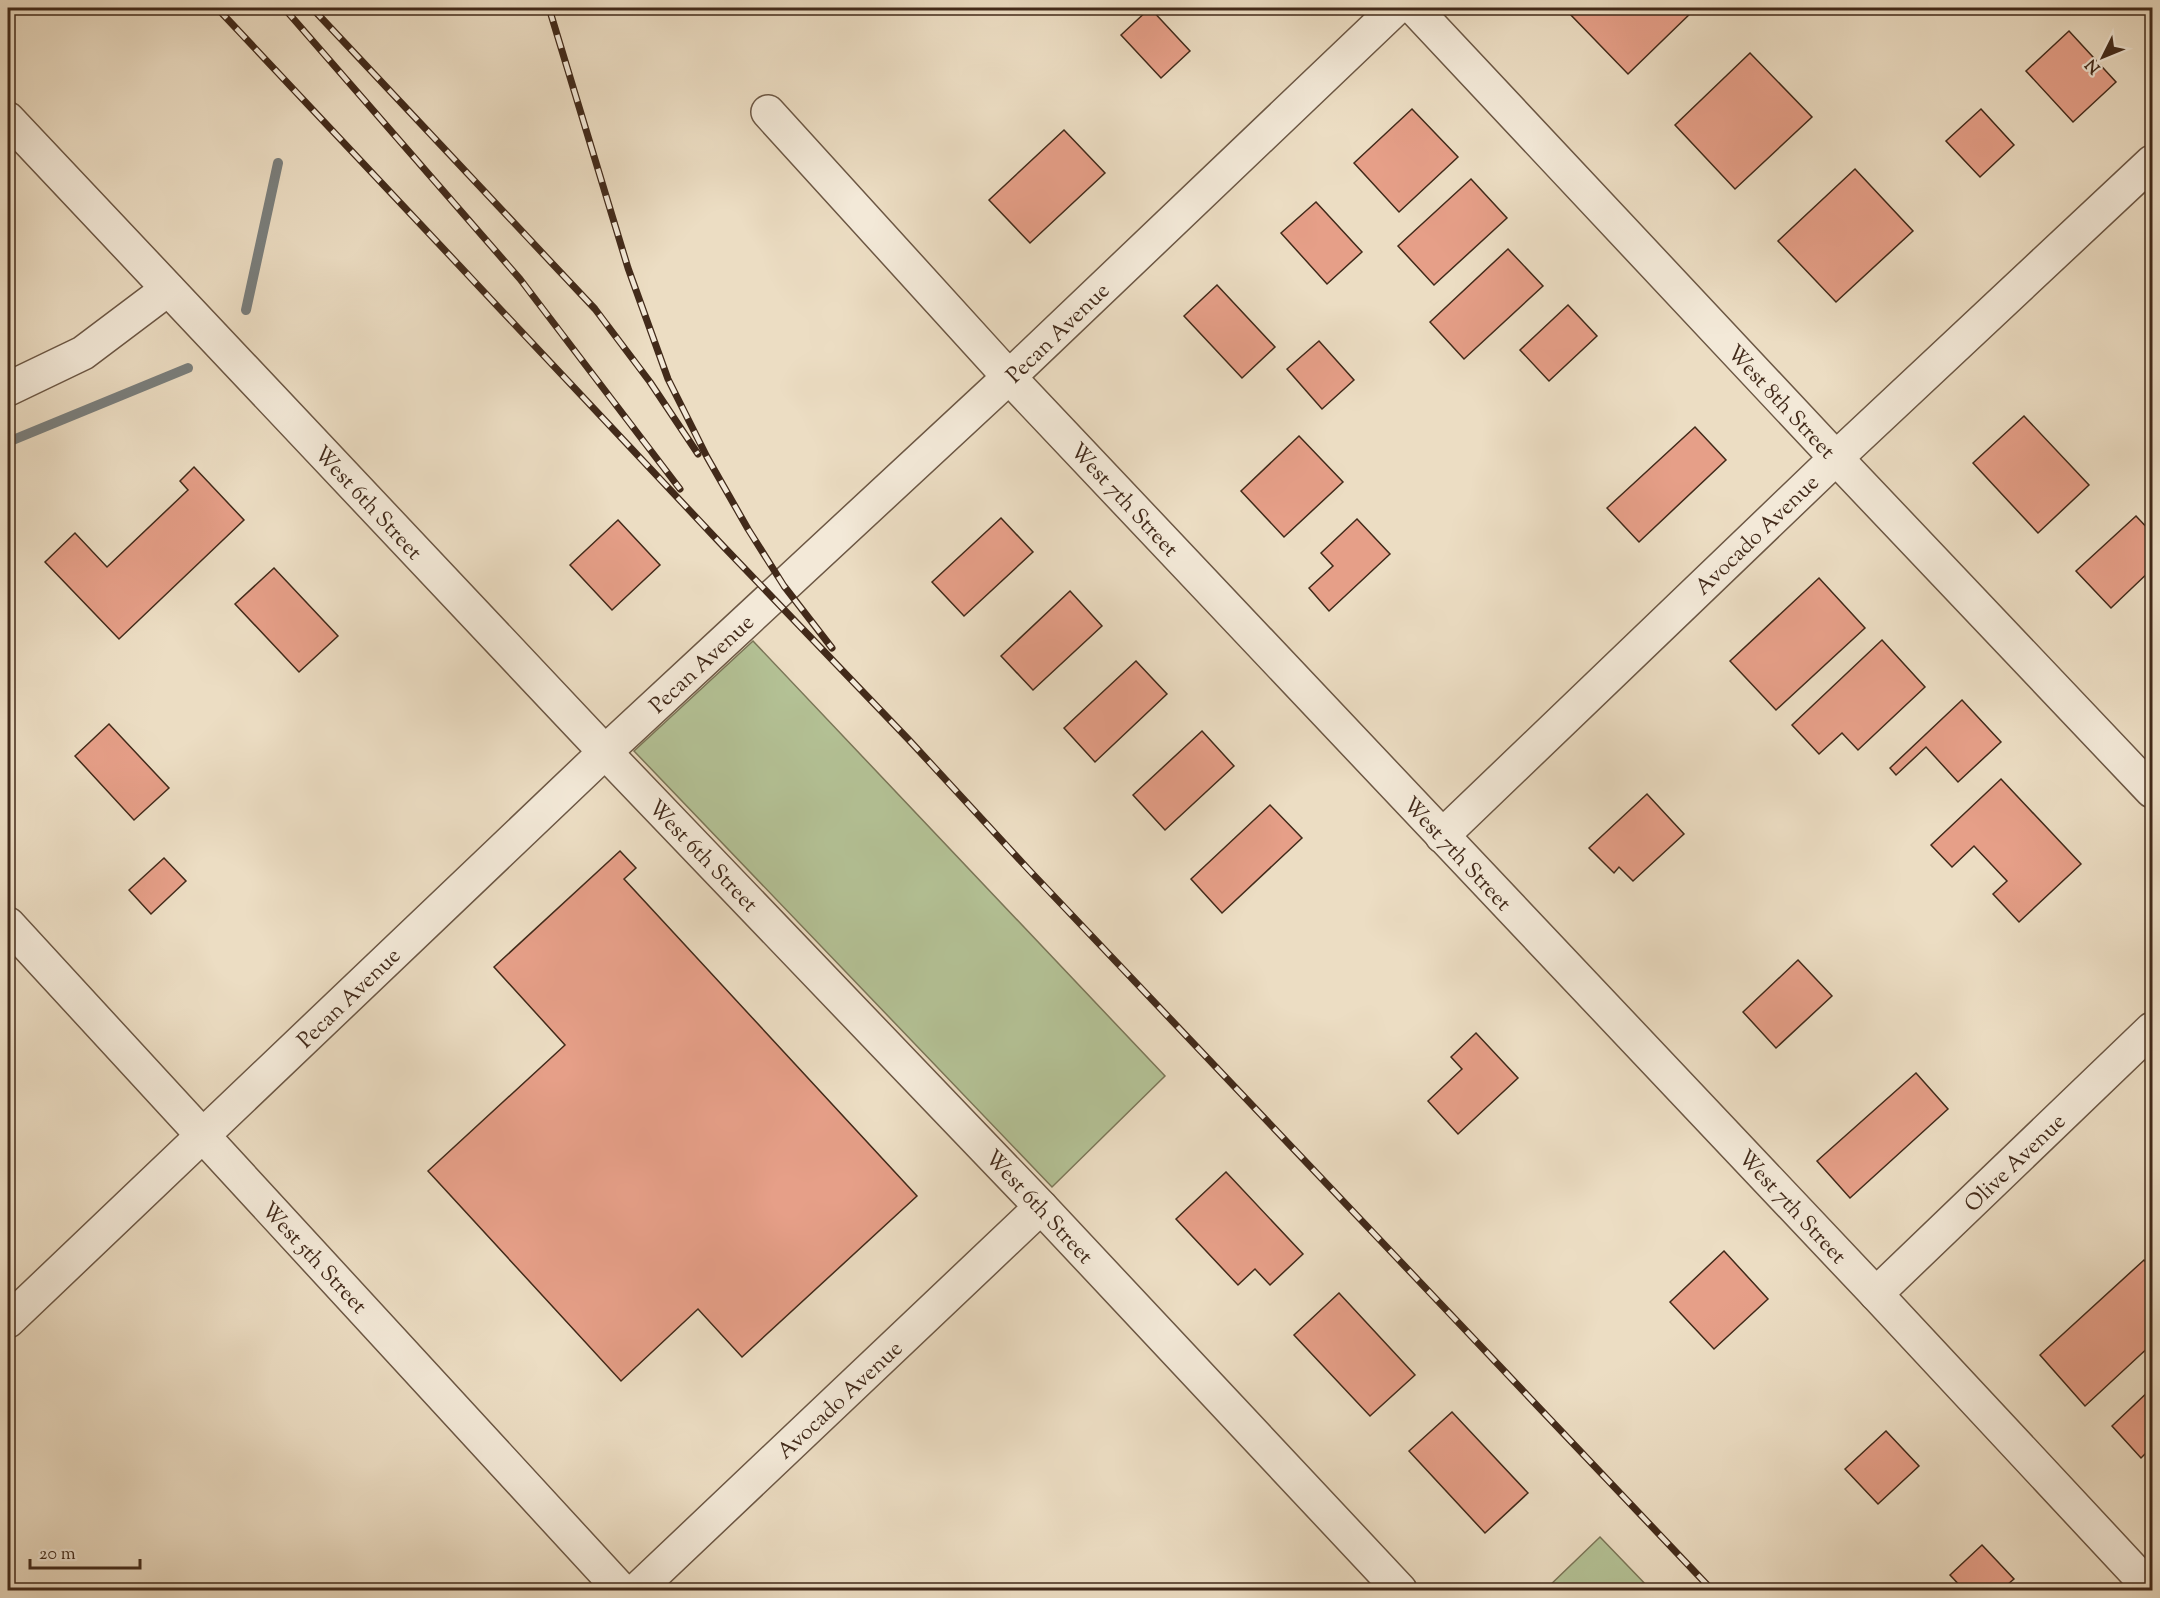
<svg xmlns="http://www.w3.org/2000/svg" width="2160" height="1598" viewBox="0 0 2160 1598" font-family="'Sorts Mill Goudy',serif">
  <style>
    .green { fill: #b4c296; stroke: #7b7658; stroke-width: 1.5 }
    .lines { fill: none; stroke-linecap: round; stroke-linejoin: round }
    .stream { stroke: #7a7f7d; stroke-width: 10 }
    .building { fill: #e69f88; stroke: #422a1a; stroke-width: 1.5 }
    .minor-casing { stroke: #6c5744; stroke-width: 36 }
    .minor { stroke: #f3e9d8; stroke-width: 33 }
    .rail-casing { stroke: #422a1a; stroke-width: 7 }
    .rail { stroke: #f3e9d8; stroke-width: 4.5; stroke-dasharray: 14; stroke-linecap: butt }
    .labels { text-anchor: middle; stroke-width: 4.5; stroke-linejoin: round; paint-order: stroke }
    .street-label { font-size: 22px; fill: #422a1a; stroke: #f3e9d8 }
  </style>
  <rect width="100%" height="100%" fill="#ecddc3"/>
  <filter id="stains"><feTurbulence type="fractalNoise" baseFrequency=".00333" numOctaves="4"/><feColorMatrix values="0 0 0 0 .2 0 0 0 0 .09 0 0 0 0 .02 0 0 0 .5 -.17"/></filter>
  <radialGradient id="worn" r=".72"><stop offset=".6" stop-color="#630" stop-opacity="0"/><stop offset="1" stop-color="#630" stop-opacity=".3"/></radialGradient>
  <g class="green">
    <polygon points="753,641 1165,1076 1052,1187 634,751"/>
    <polygon points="1600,1537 1651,1590 1545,1590"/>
  </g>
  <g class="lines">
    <g class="stream">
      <polyline points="246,310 278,163"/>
      <polyline points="8,442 188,368"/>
    </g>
  </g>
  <g class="building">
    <polygon points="1150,8 1190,51 1161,78 1121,35"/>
    <polygon points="1573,8 1696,8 1628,74 1568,12"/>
    <polygon points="2069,31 2116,82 2073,122 2026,71"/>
    <polygon points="1750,53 1812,117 1735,189 1675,125"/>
    <polygon points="1412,109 1458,157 1399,212 1354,163"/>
    <polygon points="1981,109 2014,145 1980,177 1946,141"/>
    <polygon points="1064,130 1105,173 1030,243 989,200"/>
    <polygon points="1855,169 1913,231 1836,302 1778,241"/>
    <polygon points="1471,179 1507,218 1434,285 1398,246"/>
    <polygon points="1316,202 1362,252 1327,284 1281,233"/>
    <polygon points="1508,249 1543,286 1464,359 1430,322"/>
    <polygon points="1217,285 1275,347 1242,378 1184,316"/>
    <polygon points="1568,305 1597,336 1549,381 1520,350"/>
    <polygon points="1319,341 1354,380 1322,409 1287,369"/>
    <polygon points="2024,416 2089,485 2038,533 1973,463"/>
    <polygon points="1695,427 1726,460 1639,542 1607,508"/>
    <polygon points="1299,436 1343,482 1284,537 1241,491"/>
    <polygon points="194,467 244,520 119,639 45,562 75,533 107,567 188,490 180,481"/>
    <polygon points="2136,516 2152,533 2152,569 2111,608 2076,571"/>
    <polygon points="1001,518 1033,552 964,616 932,582"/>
    <polygon points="1357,519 1390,554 1329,611 1309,588 1333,566 1321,553"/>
    <polygon points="618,520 660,565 612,610 570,565"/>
    <polygon points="274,568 338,636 299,672 235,604"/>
    <polygon points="1819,578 1865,628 1776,710 1730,661"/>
    <polygon points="1070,591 1102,626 1033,690 1001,656"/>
    <polygon points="1882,640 1925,687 1858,750 1842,733 1819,754 1792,725"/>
    <polygon points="1136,661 1167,694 1095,762 1064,728"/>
    <polygon points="1962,700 2001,742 1958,782 1926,747 1896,775 1890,768"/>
    <polygon points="109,724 169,788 134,820 75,756"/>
    <polygon points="1202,731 1234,766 1165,830 1133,795"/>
    <polygon points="2001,779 2081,864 2019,922 1993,894 2007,881 1974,846 1952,867 1931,845"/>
    <polygon points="1647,794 1684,834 1633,881 1619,867 1614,873 1589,848"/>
    <polygon points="1270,805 1302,838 1222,913 1191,879"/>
    <polygon points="620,851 636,868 624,879 917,1196 742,1357 698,1309 621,1381 428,1171 565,1045 494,967"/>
    <polygon points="164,858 186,881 151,914 129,890"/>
    <polygon points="1798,960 1832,996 1776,1048 1743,1012"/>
    <polygon points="1476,1033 1518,1078 1458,1134 1428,1101 1462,1069 1451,1057"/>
    <polygon points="1916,1073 1948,1109 1850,1198 1817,1161"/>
    <polygon points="1226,1172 1303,1254 1270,1285 1255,1269 1238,1285 1176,1219"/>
    <polygon points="1724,1251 1768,1299 1714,1349 1670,1302"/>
    <polygon points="2144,1260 2152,1270 2152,1344 2085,1406 2040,1355"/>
    <polygon points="1339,1293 1415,1375 1370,1416 1294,1335"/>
    <polygon points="2152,1388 2152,1447 2141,1458 2112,1426"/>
    <polygon points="1452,1412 1528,1493 1485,1533 1409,1451"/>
    <polygon points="1886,1431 1919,1466 1878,1504 1845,1469"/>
    <polygon points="1982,1545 2014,1579 2001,1590 1964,1590 1950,1575"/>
  </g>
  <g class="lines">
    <g class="minor-casing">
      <g id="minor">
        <polyline points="1414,8 1836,458 2152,791"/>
        <polyline points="768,112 1009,377 1876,1294 2152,1590"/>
        <polyline points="8,119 605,752 1041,1207 1400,1590"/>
        <polyline points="8,389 83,353 168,289"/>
        <polyline points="1442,836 1836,458 2152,162"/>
        <polyline points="8,924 621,1590"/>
        <polyline points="1876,1294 2152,1029"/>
        <polyline points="8,1321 605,752 1009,377 1396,8"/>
        <polyline points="637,1590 1041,1207"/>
      </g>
    </g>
    <use href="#minor" class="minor"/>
    <g class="rail-casing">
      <g id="rail">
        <polyline points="217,8 723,546 909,740 1029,870 1712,1590"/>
        <polyline points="284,8 520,279 680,489"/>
        <polyline points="312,8 595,309 650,382 698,454"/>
        <polyline points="549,8 628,268 668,379 707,457 748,529 784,586 832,648"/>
      </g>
    </g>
    <use href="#rail" class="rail"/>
  </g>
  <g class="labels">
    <g class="street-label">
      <text transform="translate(1057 332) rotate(-44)" y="8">Pecan Avenue</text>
      <text transform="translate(1782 401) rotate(47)" y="8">West 8th Street</text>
      <text transform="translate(1125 499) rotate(47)" y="8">West 7th Street</text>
      <text transform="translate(369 502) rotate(47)" y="8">West 6th Street</text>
      <text transform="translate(1756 534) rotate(-44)" y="8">Avocado Avenue</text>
      <text transform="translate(701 663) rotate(-43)" y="8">Pecan Avenue</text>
      <text transform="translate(1458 853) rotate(47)" y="8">West 7th Street</text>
      <text transform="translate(704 855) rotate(46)" y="8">West 6th Street</text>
      <text transform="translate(348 997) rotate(-44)" y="8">Pecan Avenue</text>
      <text transform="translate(2014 1162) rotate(-44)" y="8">Olive Avenue</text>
      <text transform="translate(1040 1206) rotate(47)" y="8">West 6th Street</text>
      <text transform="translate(1793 1206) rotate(47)" y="8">West 7th Street</text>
      <text transform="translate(315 1257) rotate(47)" y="8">West 5th Street</text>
      <text transform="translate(839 1399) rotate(-43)" y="8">Avocado Avenue</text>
    </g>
  </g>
  <rect width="2160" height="1598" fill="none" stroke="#ecddc3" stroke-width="30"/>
  <rect x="9" y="9" width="2142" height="1580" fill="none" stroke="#422a1a" stroke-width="3"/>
  <rect x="15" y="15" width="2130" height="1568" fill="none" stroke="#422a1a" stroke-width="1.5"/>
  <g transform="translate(2103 57) rotate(227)" stroke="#f3e9d8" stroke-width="4.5" paint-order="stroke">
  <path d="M0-4.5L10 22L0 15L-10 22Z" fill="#422a1a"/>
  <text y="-9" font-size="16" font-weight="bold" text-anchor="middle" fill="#422a1a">N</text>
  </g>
  <path d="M30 1559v9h110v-9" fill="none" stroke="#422a1a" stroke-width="3"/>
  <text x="39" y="1559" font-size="18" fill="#422a1a" stroke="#f3e9d8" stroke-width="4.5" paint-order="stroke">20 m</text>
  <rect width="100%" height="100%" filter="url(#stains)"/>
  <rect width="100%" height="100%" fill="url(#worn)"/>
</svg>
